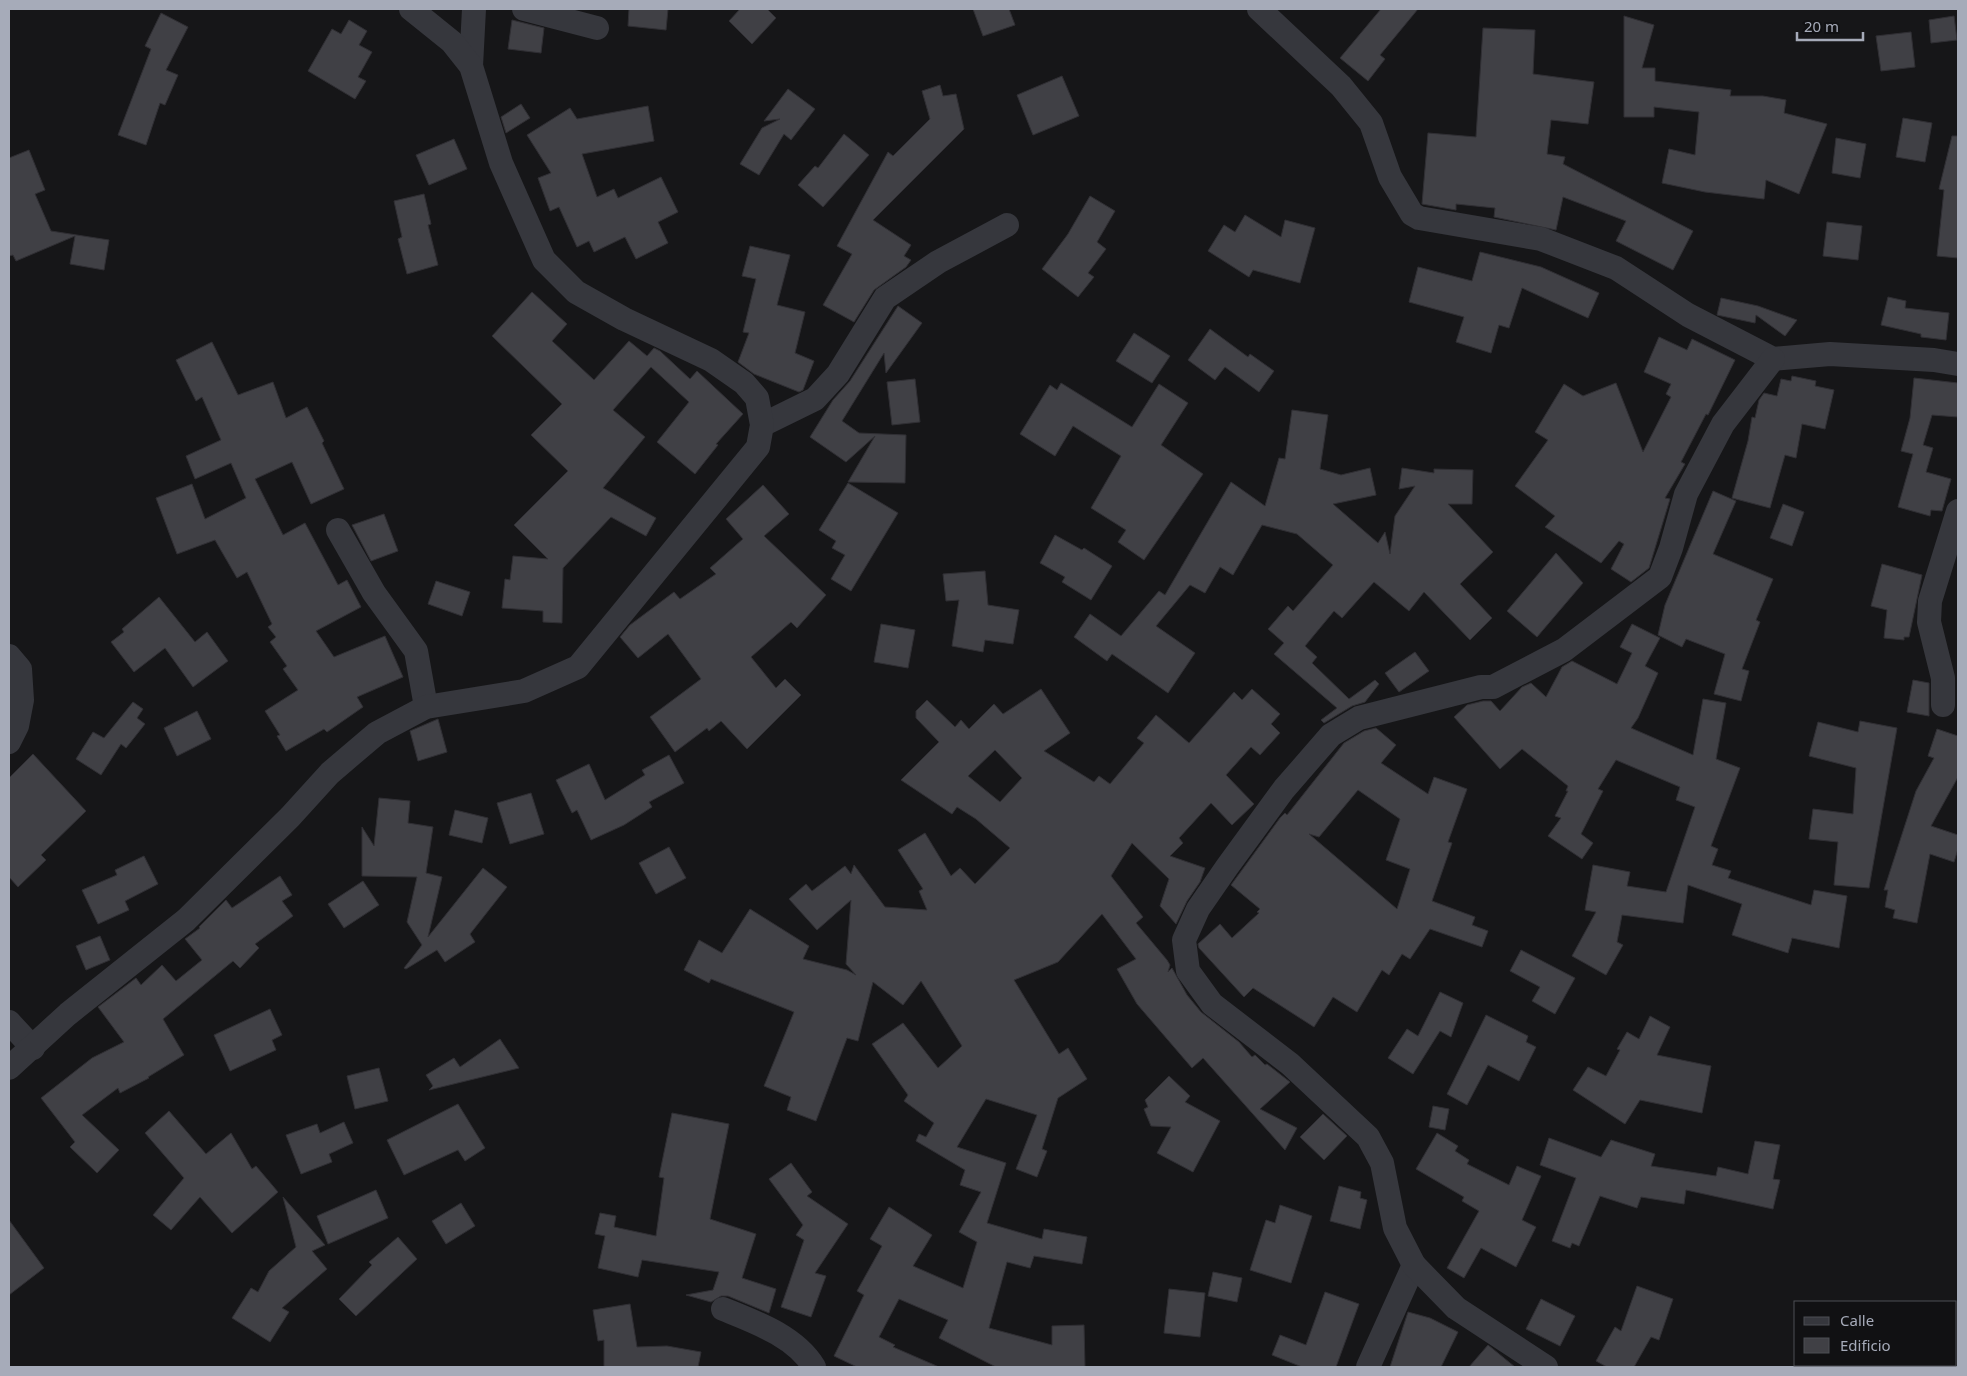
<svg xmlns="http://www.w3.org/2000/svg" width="1967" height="1376" viewBox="0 0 1967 1376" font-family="'Noto Sans',sans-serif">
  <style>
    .building { fill: #404045; stroke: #302f34; fill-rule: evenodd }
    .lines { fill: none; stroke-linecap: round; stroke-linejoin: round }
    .street { stroke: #36373d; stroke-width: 24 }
  </style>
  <rect width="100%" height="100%" fill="#161618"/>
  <g class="building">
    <polygon points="629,9 668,9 666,30 628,26"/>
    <polygon points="740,9 767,9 776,18 752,44 729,21"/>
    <polygon points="973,9 1009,9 1015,25 983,36"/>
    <polygon points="1381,9 1418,9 1380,55 1385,59 1368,81 1340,58"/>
    <polygon points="161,13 188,27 166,70 178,75 165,105 160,103 146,145 118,135 151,49 145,46"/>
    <polygon points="1624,16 1654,25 1642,68 1655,68 1655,81 1731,90 1730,96 1763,96 1786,100 1784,113 1827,124 1799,194 1766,180 1764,199 1705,192 1662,183 1669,149 1695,155 1699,112 1654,107 1654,117 1624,117"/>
    <polygon points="1954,16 1957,40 1931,43 1929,20"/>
    <polygon points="349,20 367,31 359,45 372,52 358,77 366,81 355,99 308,71 332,29 341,34"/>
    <polygon points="512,20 544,28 541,53 508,49"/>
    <polygon points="1483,28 1535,30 1533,74 1594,82 1588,124 1551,120 1547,154 1565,157 1563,164 1693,231 1673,270 1616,241 1626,221 1563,197 1556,230 1494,217 1495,208 1456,204 1456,210 1422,204 1428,133 1476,137"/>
    <polygon points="1911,32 1915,67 1881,71 1876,36"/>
    <polygon points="1062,76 1079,116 1033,135 1017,95"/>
    <polygon points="940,85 943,96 956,94 964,129 873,220 911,245 904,256 911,260 906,267 874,290 854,322 823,305 852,254 837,246 888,152 893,156 930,119 922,91"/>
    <polygon points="788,89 815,109 791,140 784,134 759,175 740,164 762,128 780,119 764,121"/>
    <polygon points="521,104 530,118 506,133 501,117"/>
    <polygon points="648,106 654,141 582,154 597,197 614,189 618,198 661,177 678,212 658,222 668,243 636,259 625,237 594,252 589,241 577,247 559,207 550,211 538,178 551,173 527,135 570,108 577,119"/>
    <polygon points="1903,118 1932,123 1925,162 1896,157"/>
    <polygon points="844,134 869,155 823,207 798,185 815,166 818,168"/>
    <polygon points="1952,136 1958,136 1958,258 1937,256 1944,190 1939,189"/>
    <polygon points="1836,138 1866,144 1860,178 1832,173"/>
    <polygon points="454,139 467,169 429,185 416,155"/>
    <polygon points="29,150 45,190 35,194 51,231 109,240 104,270 70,264 75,236 16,261 13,255 9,256 9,158"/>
    <polygon points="424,194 431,224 428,225 438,265 407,274 398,239 402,237 394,201"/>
    <polygon points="1090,196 1115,211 1097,242 1106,249 1088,273 1094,277 1078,297 1042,269 1068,234"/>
    <polygon points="1245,215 1281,237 1285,220 1315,228 1300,283 1253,270 1249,277 1208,251 1224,225 1235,232"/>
    <polygon points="1827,222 1862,226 1858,260 1823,256"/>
    <polygon points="750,246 790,255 777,305 805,312 795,353 814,361 803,390 799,392 754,374 738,362 749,333 743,332 756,279 742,276"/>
    <polygon points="1480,252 1541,267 1599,293 1588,318 1522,288 1509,328 1499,325 1491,353 1456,342 1464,317 1409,302 1418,267 1472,281"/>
    <polygon points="532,292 567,324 552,341 594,380 629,341 647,356 654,348 660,351 690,379 697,371 743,414 716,444 718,445 695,474 657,442 689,402 651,367 613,410 645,437 603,488 656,518 646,536 611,517 563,568 562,623 543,622 543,611 502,608 505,579 510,580 513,556 548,559 514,525 568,471 531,435 562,404 492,336"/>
    <polygon points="1888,297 1906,301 1905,308 1949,313 1946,340 1921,337 1921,334 1881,325"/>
    <polygon points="1721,298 1758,306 1797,320 1785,336 1756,315 1755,323 1717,315"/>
    <polygon points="898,306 922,323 886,373 884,353 842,421 859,433 906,435 905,483 848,482 875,436 846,462 810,437 833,400 850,381"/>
    <polygon points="1210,329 1248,357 1250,354 1274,371 1259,392 1225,367 1215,380 1188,360"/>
    <polygon points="1134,333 1170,356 1152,383 1116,361"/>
    <polygon points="1659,337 1687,350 1692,339 1735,360 1708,415 1706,414 1681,462 1685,464 1665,498 1670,499 1649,568 1631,582 1611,569 1624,544 1619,541 1601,563 1545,527 1555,516 1515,486 1548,440 1535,432 1564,384 1583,396 1616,383 1643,452 1671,397 1666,394 1671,384 1644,372"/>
    <polygon points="212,342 238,395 273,382 286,418 307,407 324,441 322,443 344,489 311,504 292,462 255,479 283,535 305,523 338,585 347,580 361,607 316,631 334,657 385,636 403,677 357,697 363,707 327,732 324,729 286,751 277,736 280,735 265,711 298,690 283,669 287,666 270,642 276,637 268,627 272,624 247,572 237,578 215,540 177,554 156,498 192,484 205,519 246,498 231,463 195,479 186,456 221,440 202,397 196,401 176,360"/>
    <polygon points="1792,376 1816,381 1815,386 1834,390 1825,429 1802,424 1796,458 1785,455 1770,508 1732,498 1748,441 1752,417 1755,418 1759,400 1764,393 1777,396 1781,379 1791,381"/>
    <polygon points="1914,378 1958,383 1958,417 1932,415 1923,445 1933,448 1926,472 1951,479 1942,511 1931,510 1930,516 1898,507 1913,454 1901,451 1910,418"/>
    <polygon points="915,379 920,422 892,425 887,382"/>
    <polygon points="1061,383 1132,427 1159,384 1188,403 1161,445 1203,474 1144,560 1118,542 1126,530 1091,508 1121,456 1073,426 1055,456 1020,434 1050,385 1057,390"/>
    <polygon points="1292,410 1328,415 1320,469 1341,475 1370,468 1376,495 1333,504 1378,543 1385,532 1390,554 1395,516 1415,486 1399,489 1402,468 1434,473 1434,469 1473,470 1472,504 1448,504 1493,552 1460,584 1492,618 1470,640 1424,592 1409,611 1374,582 1342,618 1334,611 1305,646 1317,657 1312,663 1349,699 1375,680 1379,684 1365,702 1352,706 1324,723 1321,720 1337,708 1274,654 1284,643 1268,629 1288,606 1293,611 1333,565 1297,534 1262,525 1233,575 1220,567 1205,593 1190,585 1156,626 1195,653 1168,693 1112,654 1107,661 1074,637 1090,614 1121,636 1159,591 1165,595 1231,482 1265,506 1279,458 1285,459"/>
    <polygon points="848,483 898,513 851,591 831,579 845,555 832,548 836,541 819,530"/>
    <polygon points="763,485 789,514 764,536 826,595 797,628 791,622 751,657 776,688 785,679 801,695 747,749 721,721 709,731 707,728 675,752 650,717 701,679 668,634 638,658 620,637 630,625 674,592 680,599 716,574 710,568 743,539 726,519"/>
    <polygon points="1713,491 1736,501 1713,554 1773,579 1756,620 1760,622 1742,669 1749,671 1741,701 1714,694 1725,654 1686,639 1682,647 1658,635 1665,605"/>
    <polygon points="1783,504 1804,512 1792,546 1770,538"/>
    <polygon points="384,514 398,551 371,561 352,525"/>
    <polygon points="1055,535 1082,550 1084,548 1112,566 1091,600 1062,582 1065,577 1040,563"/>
    <polygon points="1556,553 1583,583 1537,637 1507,611"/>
    <polygon points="1882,564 1922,575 1909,637 1904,637 1904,640 1884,638 1887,610 1871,606"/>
    <polygon points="985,571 988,605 1019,610 1013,644 985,640 983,652 952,646 959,600 946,601 943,574"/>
    <polygon points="436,581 470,592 462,616 428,604"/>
    <polygon points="159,597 195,642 207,632 228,661 193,687 165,648 134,672 111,642 124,632 122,629"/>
    <polygon points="881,624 915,630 908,668 874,662"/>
    <polygon points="1632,624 1660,638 1645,666 1658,673 1638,718 1631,728 1693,755 1703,699 1726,703 1716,759 1740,768 1711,846 1718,849 1712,865 1731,871 1728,878 1811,905 1814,890 1847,896 1839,948 1792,938 1788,953 1732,935 1742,904 1688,885 1683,923 1622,915 1617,942 1623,945 1606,975 1572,956 1596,912 1585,910 1593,865 1630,872 1627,886 1666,892 1695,807 1676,800 1680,787 1616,760 1598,789 1603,791 1581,834 1593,843 1582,859 1548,836 1561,818 1555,816 1568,791 1566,791 1568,786 1522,749 1500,769 1454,717 1467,705 1483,701 1491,701 1500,711 1522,687 1531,683 1546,697 1562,667 1572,661 1617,684 1632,653 1620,647"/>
    <polygon points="1415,652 1429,671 1399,692 1385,673"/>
    <polygon points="1913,680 1929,683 1929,716 1907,712"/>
    <path d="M 1041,689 L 1070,733 L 1044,751 L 1094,782 L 1099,776 L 1110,784 L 1144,743 L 1137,738 L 1156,715 L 1189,743 L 1234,692 L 1242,700 L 1252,689 L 1280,714 L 1271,724 L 1280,733 L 1260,755 L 1251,747 L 1226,775 L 1254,804 L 1232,825 L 1211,803 L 1179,838 L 1183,843 L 1170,856 L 1205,868 L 1200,882 L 1187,901 L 1176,924 L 1160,906 L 1169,879 L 1132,843 L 1111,876 L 1143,917 L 1136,923 L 1167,960 L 1170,965 L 1168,972 L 1172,968 L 1187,995 L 1201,1012 L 1239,1042 L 1252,1057 L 1255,1055 L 1265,1065 L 1267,1064 L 1290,1082 L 1260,1109 L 1297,1128 L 1285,1150 L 1203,1058 L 1192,1068 L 1137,1004 L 1117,969 L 1136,959 L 1102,914 L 1058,962 L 1014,980 L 1059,1054 L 1068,1048 L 1087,1079 L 1058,1098 L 1042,1149 L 1047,1151 L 1037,1177 L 1016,1169 L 1037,1115 L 986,1099 L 957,1147 L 1006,1163 L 987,1223 L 1042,1239 L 1044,1229 L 1087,1237 L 1082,1264 L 1034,1256 L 1030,1268 L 1007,1262 L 989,1328 L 1052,1345 L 1052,1326 L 1084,1325 L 1085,1367 L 996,1367 L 939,1338 L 948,1320 L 899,1299 L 879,1337 L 895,1345 L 893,1347 L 939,1367 L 857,1367 L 834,1356 L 864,1295 L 857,1291 L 882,1246 L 870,1239 L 889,1207 L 932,1235 L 913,1266 L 963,1288 L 977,1242 L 959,1232 L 981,1192 L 960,1185 L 965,1170 L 916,1141 L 919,1134 L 926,1137 L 934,1123 L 904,1101 L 908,1095 L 872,1044 L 903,1023 L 938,1068 L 962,1046 L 921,981 L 903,1005 L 873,982 L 858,1041 L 847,1038 L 816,1121 L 787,1110 L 791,1097 L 764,1086 L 794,1012 L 711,979 L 709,983 L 684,970 L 699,940 L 722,953 L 750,909 L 809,946 L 803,959 L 847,970 L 856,975 L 846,964 L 851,900 L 817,930 L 789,899 L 806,884 L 812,891 L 845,866 L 851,874 L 854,865 L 885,907 L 927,910 L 919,891 L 923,889 L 898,850 L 925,833 L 951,876 L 960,868 L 975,884 L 1010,848 L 976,819 L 957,807 L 952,814 L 901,780 L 939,742 L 916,718 L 916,711 L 927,700 L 955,727 L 961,720 L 969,729 L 994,704 L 1003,714 ZM 995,750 L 1022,778 L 1000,802 L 968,776 Z"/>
    <polygon points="133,702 143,709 137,718 145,724 126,748 121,744 101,775 76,759 93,732 104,738"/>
    <polygon points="197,711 211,739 177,756 164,728"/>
    <polygon points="438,719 447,752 418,761 410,731"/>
    <polygon points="1860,721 1897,728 1869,888 1834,885 1838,842 1809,839 1813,809 1853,814 1856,768 1809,756 1818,722 1858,732"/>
    <path d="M 1376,728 L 1396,745 L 1381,763 L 1428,794 L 1434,777 L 1467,789 L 1448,842 L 1452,843 L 1432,901 L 1475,917 L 1472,925 L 1488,931 L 1482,947 L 1430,929 L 1410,959 L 1402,954 L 1389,975 L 1382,970 L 1357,1012 L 1333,997 L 1314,1027 L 1253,988 L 1244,997 L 1199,948 L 1198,944 L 1220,924 L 1232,938 L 1259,913 L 1257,912 L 1260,909 L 1231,885 L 1280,818 L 1285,813 L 1287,815 L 1344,743 L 1364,731 ZM 1358,790 L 1400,819 L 1386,860 L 1410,869 L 1397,909 L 1309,834 L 1319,837 Z"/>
    <polygon points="1937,729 1958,736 1958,777 1931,826 1958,835 1958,849 1954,862 1930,854 1917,923 1893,918 1895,910 1885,907 1888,890 1884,890 1916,791 1934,758 1928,756"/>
    <polygon points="33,754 86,811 41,855 46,860 18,887 9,877 9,778"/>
    <polygon points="669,755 684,783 649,802 652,807 624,825 591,840 577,810 572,813 556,780 589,764 605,800 645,775 642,770"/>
    <polygon points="531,793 544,834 510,844 497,803"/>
    <polygon points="379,798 410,801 408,823 433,827 426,873 442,877 428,937 483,868 507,887 470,934 475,942 445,962 437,950 406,969 404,968 422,945 407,922 417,877 362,876 362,827 374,846"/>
    <polygon points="455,810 488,818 482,843 449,835"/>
    <polygon points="669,847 686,878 656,894 639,863"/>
    <polygon points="144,856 158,884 125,901 129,910 98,924 82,890 117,875 115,870"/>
    <polygon points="280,876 292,895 282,901 293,916 255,944 259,948 240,968 233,961 163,1019 184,1055 148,1077 149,1078 120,1093 118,1088 82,1115 119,1150 97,1173 70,1147 75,1142 41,1098 92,1058 124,1042 98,1007 136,978 141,985 162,965 176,981 202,960 185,939 200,928 199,927 226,900 232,908"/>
    <polygon points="363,881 379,905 344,928 328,904"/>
    <polygon points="100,936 110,960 86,970 76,946"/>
    <polygon points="1521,950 1575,978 1555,1014 1532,1001 1540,987 1510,971"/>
    <polygon points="1440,992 1463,1003 1451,1037 1440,1031 1413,1074 1388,1058 1407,1029 1418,1036"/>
    <polygon points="270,1009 282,1035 272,1040 276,1050 230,1071 214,1035"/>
    <polygon points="1486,1015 1528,1036 1526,1042 1536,1047 1519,1081 1488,1065 1467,1105 1447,1094"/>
    <polygon points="1650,1016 1670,1027 1657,1055 1711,1066 1702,1113 1640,1100 1625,1124 1573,1090 1588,1067 1606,1076 1620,1050 1617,1049 1627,1032 1639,1039"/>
    <polygon points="500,1039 519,1068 429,1090 433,1086 426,1075 454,1058 460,1067"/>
    <polygon points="379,1068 388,1101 355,1109 347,1076"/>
    <polygon points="1169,1076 1190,1096 1185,1102 1220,1121 1193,1172 1157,1153 1171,1127 1151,1126 1144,1109 1148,1107 1145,1100"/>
    <polygon points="458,1104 485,1148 465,1161 458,1150 404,1175 387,1140"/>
    <polygon points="1433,1106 1449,1109 1445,1130 1429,1127"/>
    <polygon points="169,1111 206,1154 231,1133 252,1169 256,1166 278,1192 232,1233 200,1197 171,1230 153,1215 184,1178 145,1133"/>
    <polygon points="672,1113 729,1124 710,1219 756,1234 742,1278 776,1289 769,1313 728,1296 721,1296 711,1302 686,1295 713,1290 719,1272 642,1260 638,1277 598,1268 605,1236 595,1234 600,1213 616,1216 614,1227 656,1236 664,1178 659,1177"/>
    <polygon points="1323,1114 1347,1136 1324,1160 1300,1137"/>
    <polygon points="344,1122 353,1143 329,1154 332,1162 301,1174 286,1135 317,1124 320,1133"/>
    <polygon points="1437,1133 1458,1146 1455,1151 1469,1160 1467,1164 1509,1185 1517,1166 1541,1176 1522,1220 1536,1227 1516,1267 1481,1248 1464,1278 1447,1268 1479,1211 1462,1201 1464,1197 1416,1169"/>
    <polygon points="1549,1138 1601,1157 1611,1140 1655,1154 1651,1166 1716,1176 1718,1167 1748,1174 1755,1141 1780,1145 1773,1179 1780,1180 1773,1209 1686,1190 1684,1204 1641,1197 1637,1208 1600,1196 1579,1246 1572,1243 1570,1248 1552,1241 1576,1178 1540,1165"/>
    <polygon points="791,1163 812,1192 807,1196 848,1224 815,1273 826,1276 811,1317 781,1307 804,1240 796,1235 803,1225 769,1179"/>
    <polygon points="1339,1186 1361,1192 1360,1198 1367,1200 1360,1229 1330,1221"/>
    <polygon points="376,1190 388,1218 328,1244 317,1216"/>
    <polygon points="283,1197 325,1245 312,1251 327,1269 282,1308 289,1312 270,1342 232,1318 251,1288 258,1292 269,1271 296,1247"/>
    <polygon points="461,1203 475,1226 446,1244 432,1221"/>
    <polygon points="1280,1205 1312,1216 1291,1283 1250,1270 1266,1220 1275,1223"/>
    <polygon points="9,1220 44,1268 9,1295"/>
    <polygon points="398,1237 417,1259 356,1316 339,1299 372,1265 369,1262"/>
    <polygon points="1213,1272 1242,1278 1237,1302 1208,1296"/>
    <polygon points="1637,1286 1673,1299 1659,1340 1651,1337 1634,1367 1607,1367 1596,1361 1615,1327 1621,1331"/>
    <polygon points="1169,1289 1205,1293 1200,1337 1164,1333"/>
    <polygon points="1325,1292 1359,1304 1336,1367 1302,1367 1272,1355 1280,1335 1306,1345"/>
    <polygon points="1541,1299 1575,1316 1560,1346 1526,1329"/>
    <polygon points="630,1304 637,1347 667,1346 701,1352 698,1367 604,1367 604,1340 598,1341 593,1310"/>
    <polygon points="1408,1312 1430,1318 1458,1332 1441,1367 1390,1367"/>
    <polygon points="1488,1345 1493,1349 1515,1367 1469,1367"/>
  </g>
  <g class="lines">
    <g class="street">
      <polyline points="524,9 597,28"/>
      <polyline points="1259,9 1341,86 1371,123 1390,177 1412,214 1419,218 1541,239 1616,268 1688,315 1773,359 1830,354 1934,360 1958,364"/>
      <polyline points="471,66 474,9"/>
      <polyline points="762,425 815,399 838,374 885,298 938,262 1007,225"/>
      <polyline points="338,530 374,593 416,651 426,707"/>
      <polyline points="9,656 20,669 22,700 17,726 9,742"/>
      <polyline points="1943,705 1943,678 1929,622 1930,601 1958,511"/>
      <polyline points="9,1022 33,1048"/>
      <polyline points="9,1068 68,1014 186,920 290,817 330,773 377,733 426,707 524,691 578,667 758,447 762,425 757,398 744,383 711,360 624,319 576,292 544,260 501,163 471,66 452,42 411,9"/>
      <path d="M 723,1309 C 755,1322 795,1336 814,1367"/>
      <polyline points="1368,1367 1414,1265"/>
      <polyline points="1546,1367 1456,1308 1414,1265 1395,1228 1382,1163 1368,1137 1290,1064 1212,1004 1188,971 1184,940 1198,909 1227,867 1284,789 1331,735 1359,718 1481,687 1493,687 1564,650 1660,577 1671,548 1686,494 1723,424 1773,359"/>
    </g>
  </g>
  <rect width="1967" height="1376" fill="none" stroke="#a6abb9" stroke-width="20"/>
  <rect x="1794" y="1301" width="162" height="65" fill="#111113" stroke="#4d4f55"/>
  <rect x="1804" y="1317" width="25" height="8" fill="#36373d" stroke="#4d4f55"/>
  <text x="1840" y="1326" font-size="15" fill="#a6abb9">Calle</text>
  <rect x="1804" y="1338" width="25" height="15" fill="#404045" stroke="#4d4f55"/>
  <text x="1840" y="1351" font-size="15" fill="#a6abb9">Edificio</text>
  <path d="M1797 32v8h66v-8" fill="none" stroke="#a6abb9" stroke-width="2.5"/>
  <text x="1804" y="32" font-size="15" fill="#a6abb9" stroke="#111113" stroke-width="4" paint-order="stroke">20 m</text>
</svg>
